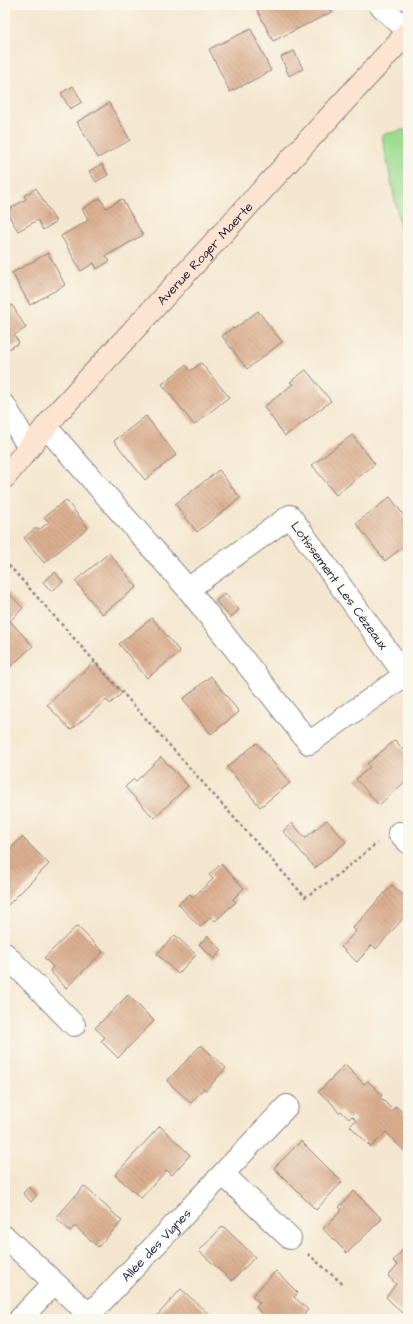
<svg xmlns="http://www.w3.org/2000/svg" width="413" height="1324" viewBox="0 0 413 1324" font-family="'Architects Daughter',sans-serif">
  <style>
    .garden { fill: #9ddd92; stroke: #608066 }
    .building { fill: url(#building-back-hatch) }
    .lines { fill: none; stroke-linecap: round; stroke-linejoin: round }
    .minor-casing { stroke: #8b8484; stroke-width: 24 }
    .secondary-casing { stroke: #8b8484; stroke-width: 24 }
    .path { stroke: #8b8484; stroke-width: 2.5; stroke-dasharray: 3 3; stroke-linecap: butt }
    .minor { stroke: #fff; stroke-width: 22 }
    .secondary { stroke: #fde4d0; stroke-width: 22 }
    .labels { text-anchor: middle; stroke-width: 3; stroke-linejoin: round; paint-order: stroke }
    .street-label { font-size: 13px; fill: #22223b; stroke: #fbf7ec }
  </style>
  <defs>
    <pattern id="building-back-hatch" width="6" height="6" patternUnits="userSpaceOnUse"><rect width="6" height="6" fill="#daae8f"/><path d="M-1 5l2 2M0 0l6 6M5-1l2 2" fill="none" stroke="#bb957c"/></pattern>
  </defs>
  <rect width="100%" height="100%" fill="#fbf7ec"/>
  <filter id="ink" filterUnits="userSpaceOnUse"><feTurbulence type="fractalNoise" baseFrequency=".025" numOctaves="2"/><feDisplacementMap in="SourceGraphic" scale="8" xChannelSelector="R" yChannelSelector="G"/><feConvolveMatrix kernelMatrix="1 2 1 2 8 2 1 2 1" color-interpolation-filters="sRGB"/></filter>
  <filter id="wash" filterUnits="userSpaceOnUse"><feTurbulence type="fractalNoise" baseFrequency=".012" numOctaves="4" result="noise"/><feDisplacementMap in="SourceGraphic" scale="16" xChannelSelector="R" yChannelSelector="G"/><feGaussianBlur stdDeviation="0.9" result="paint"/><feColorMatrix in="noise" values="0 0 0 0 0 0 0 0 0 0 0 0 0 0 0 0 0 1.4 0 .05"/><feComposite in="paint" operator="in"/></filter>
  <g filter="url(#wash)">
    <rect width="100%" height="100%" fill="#f4e6ce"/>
    <polygon class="garden" points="408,129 408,267 382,135"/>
    <g id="blocks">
      <g class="building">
        <polygon points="262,5 329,5 332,12 273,41 256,8"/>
        <polygon points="251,29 271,71 230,92 209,49"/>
        <polygon points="294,51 303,69 289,76 281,57"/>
        <polygon points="73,86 82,102 70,109 61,93"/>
        <polygon points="109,103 130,140 98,158 77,122"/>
        <polygon points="102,164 108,175 96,182 89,171"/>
        <polygon points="36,188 56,222 43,230 38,220 18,231 6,211 26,199 24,196"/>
        <polygon points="100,198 106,208 122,199 143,235 106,256 110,261 97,269 94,263 81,271 61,236 87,221 88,219 82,209"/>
        <polygon points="48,253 65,285 30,305 12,273"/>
        <polygon points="12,305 26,328 14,335 19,343 5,351 5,309"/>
        <polygon points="258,311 282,342 247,369 222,336 233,328 234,329"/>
        <polygon points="201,363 229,397 194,425 162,384 186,365 190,371"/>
        <polygon points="306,370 331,401 285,436 264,407 293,384 290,382"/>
        <polygon points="146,416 176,455 145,480 114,441"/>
        <polygon points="352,435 375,464 336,495 312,465"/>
        <polygon points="219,470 240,498 197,532 175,504"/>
        <polygon points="390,497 408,521 408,543 385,561 356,523"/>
        <polygon points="66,500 88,528 44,563 24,538 34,529 40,529 49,522 44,517"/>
        <polygon points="109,553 137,587 102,614 75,581"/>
        <polygon points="55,572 63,582 51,591 43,582"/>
        <polygon points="5,589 23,608 10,621 33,646 10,667 5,662"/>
        <polygon points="225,593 239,610 230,618 216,601"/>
        <polygon points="152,618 180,652 147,678 119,644"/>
        <polygon points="94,662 122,693 110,704 106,700 71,730 47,705"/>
        <polygon points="211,676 239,712 211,734 183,699"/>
        <polygon points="395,740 408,756 408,779 379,805 356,779 370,767 367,764"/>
        <polygon points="257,743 290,783 260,807 227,767"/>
        <polygon points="161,757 188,786 154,818 125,787 134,779 136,781"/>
        <polygon points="327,820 346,842 315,868 283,831 292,823 305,838"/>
        <polygon points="22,837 49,864 5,908 5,855"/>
        <polygon points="221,864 244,888 233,899 236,902 215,921 211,917 200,927 178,904 190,894 193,897 213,879 209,875"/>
        <polygon points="392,885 408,900 408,913 376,949 372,945 357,962 341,947 356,931 353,928"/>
        <polygon points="77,926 103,952 66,988 50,971 53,967 44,958"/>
        <polygon points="175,935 196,955 178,974 157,954"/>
        <polygon points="208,936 222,950 214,959 199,944"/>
        <polygon points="128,995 154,1021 118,1058 101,1041 105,1037 95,1028"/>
        <polygon points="201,1045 226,1068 206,1090 204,1088 191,1103 167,1081"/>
        <polygon points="345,1065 364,1084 368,1081 382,1095 380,1097 393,1110 396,1106 408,1118 408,1155 386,1132 371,1147 350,1126 356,1120 352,1116 349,1119 341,1111 339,1113 330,1101 318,1092"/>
        <polygon points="160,1126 190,1155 172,1175 167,1170 141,1198 115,1175"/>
        <polygon points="301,1141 342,1182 316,1210 274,1168"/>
        <polygon points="84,1186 122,1221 98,1247 75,1226 70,1231 56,1218"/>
        <polygon points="29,1187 37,1195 31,1202 23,1193"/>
        <polygon points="354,1191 382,1219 347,1253 323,1229 342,1210 339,1207"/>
        <polygon points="223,1226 255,1257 232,1281 199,1251"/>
        <polygon points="408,1244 408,1308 402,1313 386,1297 396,1284 388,1276 398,1265 393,1261"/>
        <polygon points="276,1271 298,1293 294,1297 308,1310 303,1315 307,1319 266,1319 256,1307 260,1303 252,1296"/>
        <polygon points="181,1289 214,1319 158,1319 156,1317"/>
      </g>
    </g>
  </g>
  <g filter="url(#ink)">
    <use href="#blocks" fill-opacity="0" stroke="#8b8484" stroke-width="1"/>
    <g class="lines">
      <g class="minor-casing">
        <g id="minor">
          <polyline points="380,5 408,31"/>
          <polyline points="5,406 29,448"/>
          <polyline points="46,427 188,589 309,743 405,675 290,516 188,589"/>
          <polyline points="399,833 408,842"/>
          <polyline points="5,954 74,1025"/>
          <polyline points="223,1174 290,1238"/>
          <polyline points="5,1237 94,1319"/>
          <path id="s1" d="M 89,1315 L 287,1106"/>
          <polyline points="20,1319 54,1283"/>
        </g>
      </g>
      <g class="secondary-casing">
        <g id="secondary">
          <path id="s2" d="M 5,477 L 58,412 L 408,32"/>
        </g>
      </g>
      <g class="path">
        <polyline points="5,561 305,897 330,881 377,843"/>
        <polyline points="308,1254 344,1285"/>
      </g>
      <use href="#minor" class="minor"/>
      <use href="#secondary" class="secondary"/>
    </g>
  </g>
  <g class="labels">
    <g class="street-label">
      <text dy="5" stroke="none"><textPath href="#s2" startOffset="300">Avenue Roger Maerte</textPath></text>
      <text transform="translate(340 585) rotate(54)" y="5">Lotissement Les Cézeaux</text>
      <text dy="5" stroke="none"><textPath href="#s1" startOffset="97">Allée des Vignes</textPath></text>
    </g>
  </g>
  <rect width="413" height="1324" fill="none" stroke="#fbf7ec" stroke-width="20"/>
</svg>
